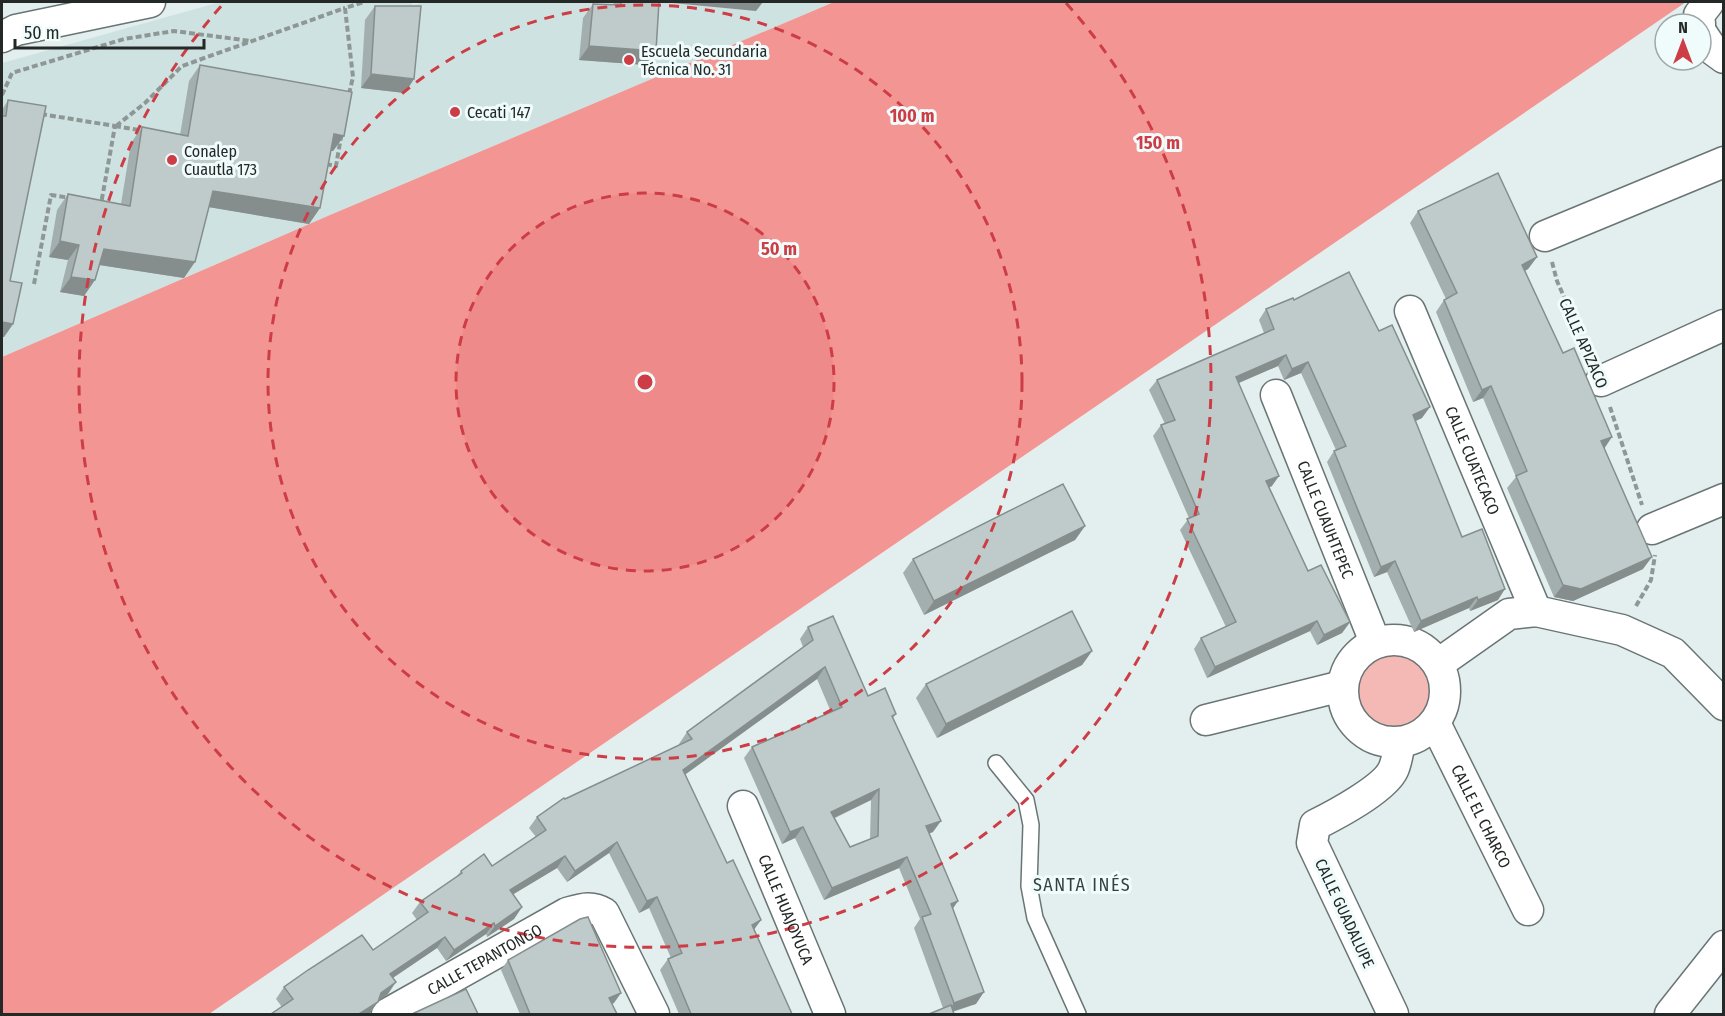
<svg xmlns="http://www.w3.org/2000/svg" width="1725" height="1016" viewBox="0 0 1725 1016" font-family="'Fira Sans Condensed',sans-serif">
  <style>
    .built { fill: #cee3e1 }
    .green { fill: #f4b8b5 }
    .forest { fill: #f39693 }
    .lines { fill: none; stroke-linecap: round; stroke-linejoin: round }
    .lane-casing { stroke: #697574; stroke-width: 18 }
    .street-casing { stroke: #697574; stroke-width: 33 }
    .path { stroke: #8e9796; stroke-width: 4; stroke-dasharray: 6 3; stroke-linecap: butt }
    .lane { stroke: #fff; stroke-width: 15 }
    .street { stroke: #fff; stroke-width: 30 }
    .wall { fill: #a3afae; fill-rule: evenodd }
    .shaded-wall { fill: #858e8d }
    .building { fill: #becbca; stroke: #858e8d; stroke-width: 1.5; fill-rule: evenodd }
    .ring { fill: none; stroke: #cd3d45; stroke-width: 3; stroke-dasharray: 10 8 }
    .poi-dot { fill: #cd3d45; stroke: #effcfb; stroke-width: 2 }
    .labels { text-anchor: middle; stroke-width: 6; stroke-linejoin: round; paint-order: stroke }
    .poi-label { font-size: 16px; fill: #242928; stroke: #effcfb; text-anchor: start }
    .street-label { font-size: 16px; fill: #242928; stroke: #effcfb }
    .neighbourhood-label { font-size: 18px; letter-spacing: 1.5px; fill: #36403f; stroke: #effcfb }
    .centre { fill: #cd3d45; stroke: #effcfb; stroke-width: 3 }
    .ring-label { font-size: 18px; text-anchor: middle; font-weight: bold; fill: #cd3d45; stroke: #effcfb; stroke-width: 6; stroke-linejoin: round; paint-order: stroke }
  </style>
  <rect width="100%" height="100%" fill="#e2efee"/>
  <polygon class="built" points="220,2 411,2 413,5 424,2 834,2 330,215 2,357 2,63"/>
  <circle class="green" cx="1393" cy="692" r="39"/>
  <polygon class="forest" points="834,2 1686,2 209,1014 2,1014 2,357 330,215"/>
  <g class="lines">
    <g class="lane-casing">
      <polyline id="lane" points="996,763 1026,800 1031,825 1029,886 1035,918 1078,1014"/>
    </g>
    <g class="street-casing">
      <g id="street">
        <polyline points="1700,24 1699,15 1709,2"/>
        <polyline points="1701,32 1713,50 1724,58"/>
        <polyline points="2,37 16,30 150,2"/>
        <polyline points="1545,236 1724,162"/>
        <path id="s1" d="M 1410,311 L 1536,611"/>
        <polyline points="1601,381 1724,325"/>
        <path id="s2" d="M 1276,395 L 1375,642"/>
        <polyline points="1652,529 1724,499"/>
        <circle cx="1394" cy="691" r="51"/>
        <polyline points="1438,664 1509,614 1536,611 1622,630 1673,653 1724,705"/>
        <polyline points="1206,720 1342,686"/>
        <path id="s3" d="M 1435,723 L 1528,910"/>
        <path id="s4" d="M 743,806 L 830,1014"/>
        <path id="s5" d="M 387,1014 L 567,913 C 581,909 591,905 604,913 L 654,1014"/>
        <path d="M 1393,1014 L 1312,843 L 1315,825 C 1335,815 1384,789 1393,770 C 1397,762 1398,751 1400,742"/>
        <polyline points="1670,1014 1724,946"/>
      </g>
    </g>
    <g class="path">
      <polyline points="349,94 353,77 345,8 364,2"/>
      <polyline points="2,95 12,73 124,39 174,31 251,41"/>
      <polyline points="41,114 115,126 101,204"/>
      <polyline points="115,126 144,131"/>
      <polyline points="116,126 145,103 182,66 345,8"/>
      <polyline points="326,164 336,166 341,137"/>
      <polyline points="1552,262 1557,281 1591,358"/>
      <polyline points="34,284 51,195 71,198"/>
      <polyline points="1610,407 1642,505"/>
      <polyline points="1636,606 1651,580 1655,555"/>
    </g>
    <use href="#lane" class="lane"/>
    <use href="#street" class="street"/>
  </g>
  <g class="wall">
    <polygon points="614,2 659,2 656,51 646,65 579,60 583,18 593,4 613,5"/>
    <polygon points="375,6 405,93 361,88 365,20"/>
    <polygon points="200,65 344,136 333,151 331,151 320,208 309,224 209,207 184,278 99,265 84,296 60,292 68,260 49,257 57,210 68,194 121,204 131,143 142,127 180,135 189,81"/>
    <polygon points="8,100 10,281 13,324 4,337 2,337 2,110"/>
    <polygon points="1418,211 1537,257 1528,269 1525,271 1604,449 1643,569 1573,601 1554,597 1507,488 1516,477 1483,398 1473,402 1436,312 1444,300 1446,299 1410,223"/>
    <polygon points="1294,300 1422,418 1416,421 1462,537 1498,600 1470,611 1469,608 1414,632 1387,572 1374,577 1327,462 1334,451 1336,450 1301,373 1284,380 1278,366 1239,383 1272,486 1269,487 1308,571 1350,622 1342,633 1317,645 1310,631 1207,678 1194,649 1201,638 1226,627 1180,530 1189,518 1153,436 1161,425 1165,424 1149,390 1157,380 1264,333 1259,320 1266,309"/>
    <polygon points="1085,526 1075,540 924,615 903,573 913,559"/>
    <path d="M 808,627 L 868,696 L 896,714 L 893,718 L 933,832 L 929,833 L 953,909 L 976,1004 L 943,1008 L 914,928 L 920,919 L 899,868 L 824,900 L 795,838 L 782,844 L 744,758 L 752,747 L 831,712 L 817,679 L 685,774 L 727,863 L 761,920 L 754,929 L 792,1014 L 679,1014 L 660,970 L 668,959 L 671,958 L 649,908 L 639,913 L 609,853 L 567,882 L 557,868 L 513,894 L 522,907 L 514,919 L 487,937 L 486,934 L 446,961 L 437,948 L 393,978 L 388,994 L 378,1001 L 370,1013 L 282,1007 L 276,999 L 284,987 L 373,950 L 417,920 L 412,913 L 420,902 L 457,876 L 461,871 L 492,866 L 536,837 L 529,828 L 537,817 L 565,799 L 680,745 L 679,744 L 687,732 L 803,647 L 800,639 ZM 871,800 L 870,839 L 850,847 L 835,818 Z"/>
    <polygon points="1092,651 1082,665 937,738 916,698 926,684"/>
    <polygon points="508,960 614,1003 612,1004 617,1014 520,1014 501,970"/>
  </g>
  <g class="shaded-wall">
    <polygon points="662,2 763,2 756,11"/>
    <polygon points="589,46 656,51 646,65 579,60"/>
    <polygon points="371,74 414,79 405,93 361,88"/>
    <polygon points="334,134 344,136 333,151 323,150"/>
    <polygon points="213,191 320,208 309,224 202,206"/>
    <polygon points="60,241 79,245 68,260 49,257"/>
    <polygon points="104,249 195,262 184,278 93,264"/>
    <polygon points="1537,257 1528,269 1513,277 1522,265"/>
    <polygon points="71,277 95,280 84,296 60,292"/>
    <polygon points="2,322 13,324 4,337 2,337"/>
    <polygon points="1286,355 1278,366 1229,387 1236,377"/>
    <polygon points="1308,362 1301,373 1284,380 1292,369"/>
    <polygon points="1491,386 1483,398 1473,402 1482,390"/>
    <polygon points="1430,407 1422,418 1406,425 1413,415"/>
    <polygon points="1612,437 1604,449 1601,441"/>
    <polygon points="1279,476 1272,486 1259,492 1266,481"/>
    <polygon points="1085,526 1075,540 924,615 934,601"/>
    <polygon points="1652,557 1643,569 1573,601 1554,597 1563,585"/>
    <polygon points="1395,561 1387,572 1374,577 1381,567"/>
    <polygon points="1505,589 1498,600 1470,611 1478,600"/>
    <polygon points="1477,597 1469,608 1414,632 1421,621"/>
    <polygon points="1317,621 1310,631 1207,678 1215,667"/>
    <polygon points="1350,622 1342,633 1317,645 1324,635"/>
    <polygon points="1092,651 1082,665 937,738 946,724"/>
    <polygon points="825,667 817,679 675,782 683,770"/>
    <polygon points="879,789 871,800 823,823 831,812"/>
    <polygon points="941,821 933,832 918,838 926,826"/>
    <polygon points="803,827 795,838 782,844 790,832"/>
    <polygon points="617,842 609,853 567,882 575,871"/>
    <polygon points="565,856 557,868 502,901 510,890"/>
    <polygon points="907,857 899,868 824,900 832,888"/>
    <polygon points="657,897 649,908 639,913 647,901"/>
    <polygon points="958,901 950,913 951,904"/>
    <polygon points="522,907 514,919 487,937 495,926"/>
    <polygon points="761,920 753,931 752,925"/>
    <polygon points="494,923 486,934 446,961 454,950"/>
    <polygon points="445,937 437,948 382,985 390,974"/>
    <polygon points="396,982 388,994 373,1005 381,993"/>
    <polygon points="984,992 976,1004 946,1014 954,1003"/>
    <polygon points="621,993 614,1003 603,1007 609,998"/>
    <polygon points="378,1002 370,1013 368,1014 359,1014"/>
  </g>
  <g class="building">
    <polygon points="621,2 659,2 656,51 589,46 593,4 621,5"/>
    <polygon points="375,6 421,6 414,79 371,74"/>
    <polygon points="200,65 352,92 344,136 334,134 320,208 213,191 195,262 104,249 95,280 71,277 79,245 60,241 68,194 130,206 142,127 188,136"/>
    <polygon points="8,100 46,106 10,281 22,283 13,324 2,322 2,116 6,116"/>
    <polygon points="1498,173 1537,257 1522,265 1563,353 1574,348 1612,437 1601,441 1652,557 1581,589 1563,585 1516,476 1527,471 1491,386 1482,390 1444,300 1457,293 1418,211"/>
    <polygon points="1349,272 1379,331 1392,325 1430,407 1413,415 1462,537 1482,529 1505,589 1478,600 1477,597 1421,621 1395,561 1381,567 1334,451 1346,446 1308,362 1292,369 1286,355 1236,377 1279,476 1266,481 1308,571 1321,565 1350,622 1324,635 1317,621 1215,667 1201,638 1236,622 1187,519 1199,514 1161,425 1175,420 1157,380 1274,329 1266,309 1293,298 1294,300"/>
    <polygon points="1063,484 1085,526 934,601 913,559"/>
    <polygon points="1072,611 1092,651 946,724 926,684"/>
    <path d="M 833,616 L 868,696 L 885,688 L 896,714 L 892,716 L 941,821 L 926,826 L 958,901 L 951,904 L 984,992 L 954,1003 L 922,917 L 931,914 L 907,857 L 832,888 L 803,827 L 790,832 L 752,747 L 842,707 L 825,667 L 683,770 L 727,863 L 733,860 L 761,920 L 752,925 L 792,1014 L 691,1014 L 668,959 L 682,953 L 657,897 L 647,901 L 617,842 L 575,871 L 565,856 L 510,890 L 522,907 L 495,926 L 494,923 L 454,950 L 445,937 L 390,974 L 396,982 L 381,993 L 378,1002 L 359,1014 L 271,1014 L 293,999 L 284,987 L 308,970 L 362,935 L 373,950 L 428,912 L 420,902 L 462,873 L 461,871 L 484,854 L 492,866 L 546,830 L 537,817 L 564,798 L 565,799 L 692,739 L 687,732 L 813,640 L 808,627 ZM 879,789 L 878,836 L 850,847 L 831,812 Z"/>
    <polygon points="588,917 621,993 609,998 617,1014 530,1014 508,960 580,919"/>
    <polygon points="466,989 478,1014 412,1014"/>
    <polygon points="951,1005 954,1014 929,1014"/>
  </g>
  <circle cx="645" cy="382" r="189" fill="#cd3d45" fill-opacity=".12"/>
  <g class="ring">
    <circle cx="645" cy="382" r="189"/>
    <circle cx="645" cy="382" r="377"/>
    <path d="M1066 3A566 566 0 1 1 224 3"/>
  </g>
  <g class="poi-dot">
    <circle cx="629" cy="60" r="6"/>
    <circle cx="455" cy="112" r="6"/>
    <circle cx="172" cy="160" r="6"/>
  </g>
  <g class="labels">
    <g class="poi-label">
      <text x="641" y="57">Escuela Secundaria<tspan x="641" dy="18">Técnica No. 31</tspan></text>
      <text x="467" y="118">Cecati 147</text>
      <text x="184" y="157">Conalep<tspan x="184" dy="18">Cuautla 173</tspan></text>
    </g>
    <g class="street-label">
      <text transform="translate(1584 343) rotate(66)" y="6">CALLE APIZACO</text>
      <text dy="6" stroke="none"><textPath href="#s1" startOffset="162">CALLE CUATECACO</textPath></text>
      <text dy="6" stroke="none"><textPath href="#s2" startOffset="134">CALLE CUAUHTEPEC</textPath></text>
      <text dy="6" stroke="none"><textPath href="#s3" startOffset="104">CALLE EL CHARCO</textPath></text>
      <text dy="6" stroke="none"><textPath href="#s4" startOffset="112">CALLE HUAJOYUCA</textPath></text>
      <text transform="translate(1345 913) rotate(65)" y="6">CALLE GUADALUPE</text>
      <text dy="6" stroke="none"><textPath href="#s5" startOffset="112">CALLE TEPANTONGO</textPath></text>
    </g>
    <g class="neighbourhood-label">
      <text x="1082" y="891">SANTA INÉS</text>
    </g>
  </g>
  <circle cx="645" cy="382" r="9" class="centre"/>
  <g class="ring-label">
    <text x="912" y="122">100 m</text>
    <text x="1158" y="149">150 m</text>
    <text x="779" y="255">50 m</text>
  </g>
  <rect width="1725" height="1016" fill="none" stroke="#242928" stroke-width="6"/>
  <g transform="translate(1683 42)"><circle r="28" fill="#effcfb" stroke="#9ea8a7" stroke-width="1.5"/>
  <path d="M0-4.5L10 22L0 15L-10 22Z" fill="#cd3d45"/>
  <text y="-9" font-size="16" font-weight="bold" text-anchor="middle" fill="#242928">N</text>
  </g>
  <path d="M15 39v9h189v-9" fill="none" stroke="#242928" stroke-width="3"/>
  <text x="24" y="39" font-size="18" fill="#242928" stroke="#effcfb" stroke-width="4.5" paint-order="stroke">50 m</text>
</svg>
